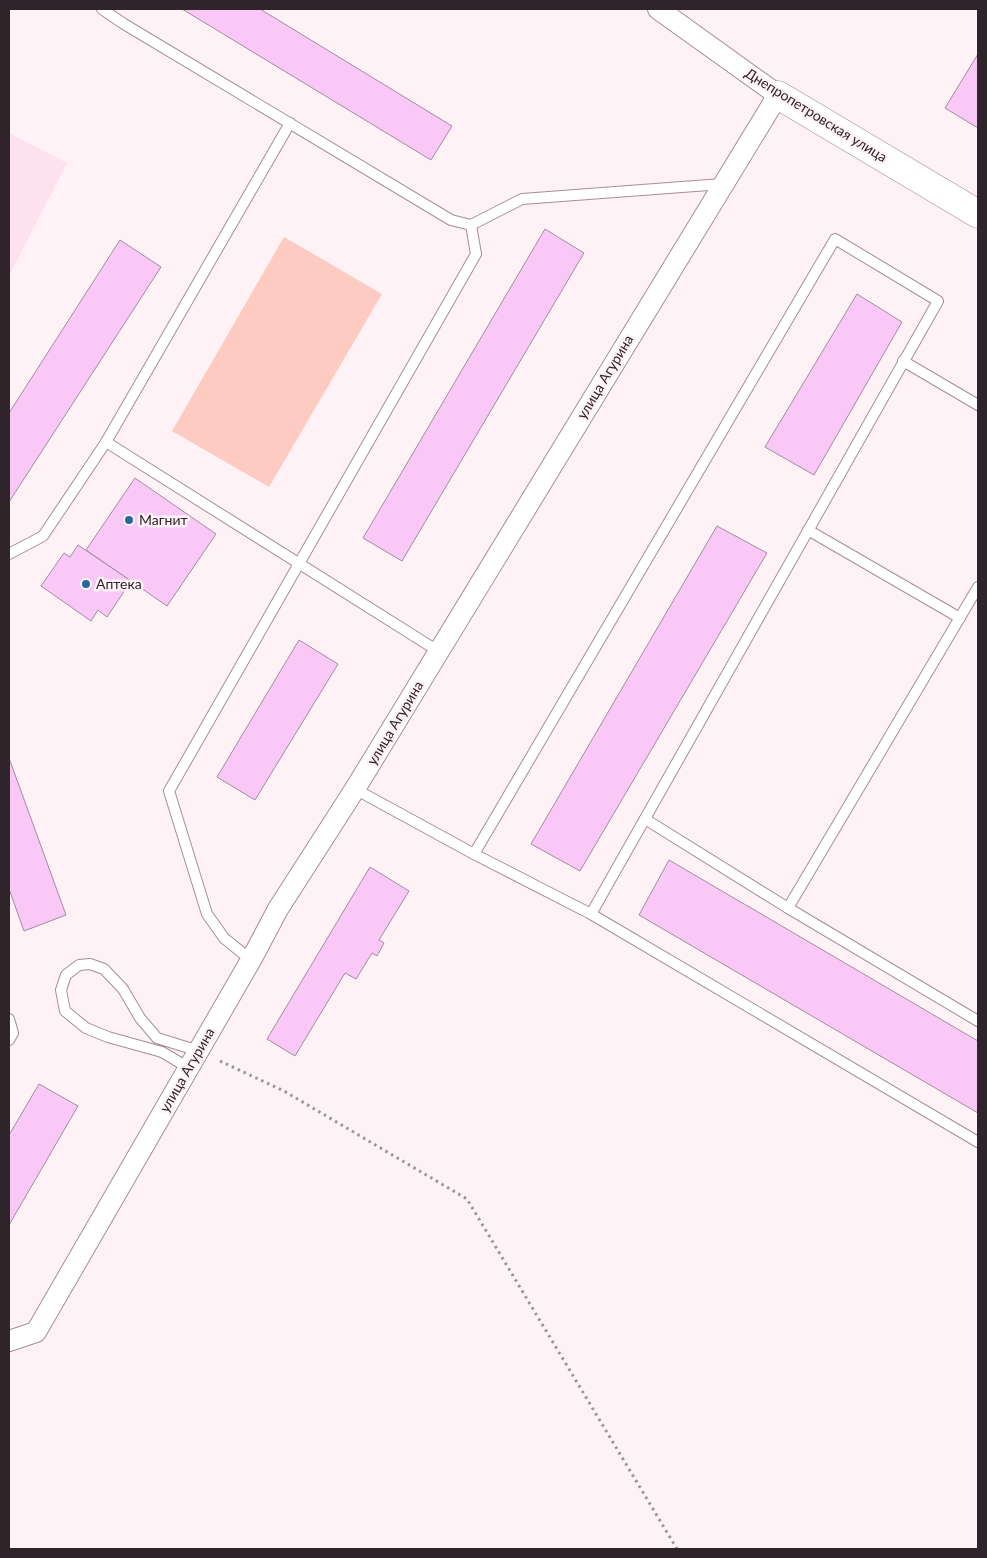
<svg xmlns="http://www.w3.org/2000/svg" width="987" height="1558" viewBox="0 0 987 1558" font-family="Lato,sans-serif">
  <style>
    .built { fill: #fee1ee }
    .green { fill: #fdcbc2 }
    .building { fill: #f9c8f6; stroke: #a08c9f }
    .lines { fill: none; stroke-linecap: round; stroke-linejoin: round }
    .lane-casing { stroke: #a78d99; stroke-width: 12 }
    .street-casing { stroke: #a78d99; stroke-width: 22 }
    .secondary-casing { stroke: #a78d99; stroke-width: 29 }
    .path { stroke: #9f9398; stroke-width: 3; stroke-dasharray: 2.5 4; stroke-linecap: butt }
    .lane { stroke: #fff; stroke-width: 10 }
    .street { stroke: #fff; stroke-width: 20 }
    .secondary { stroke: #fff; stroke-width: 28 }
    .poi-dot { fill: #25699e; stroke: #fef2f7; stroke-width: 2 }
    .labels { text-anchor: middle; stroke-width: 5; stroke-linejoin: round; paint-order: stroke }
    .street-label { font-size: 14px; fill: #2f2429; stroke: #fef2f7 }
    .poi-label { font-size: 14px; fill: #2f2429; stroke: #fef2f7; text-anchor: start }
  </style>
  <rect width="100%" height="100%" fill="#fef2f7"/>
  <polygon class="built" points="9,133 67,163 9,276"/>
  <polygon class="green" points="284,237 382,294 269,487 172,431"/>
  <g class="building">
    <polygon points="182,9 260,9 452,126 431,160"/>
    <polygon points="978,54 978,128 945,108"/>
    <polygon points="545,229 584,253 402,561 363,538"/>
    <polygon points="120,240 161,267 9,502 9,413"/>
    <polygon points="857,294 902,322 814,475 765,447"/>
    <polygon points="135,478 216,534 167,606 86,550"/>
    <polygon points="717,526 767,553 580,871 531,844"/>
    <polygon points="78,545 131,581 107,617 98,610 91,621 41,586 64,553 70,557"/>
    <polygon points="299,640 338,664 255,800 217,777"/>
    <polygon points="9,758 66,915 24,931 9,889"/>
    <polygon points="669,860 978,1041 978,1113 639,915"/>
    <polygon points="370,867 409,891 379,940 384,943 377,956 372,953 356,979 345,973 295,1056 267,1039"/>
    <polygon points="39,1084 78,1106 9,1225 9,1135"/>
  </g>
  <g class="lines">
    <g class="lane-casing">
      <g id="lane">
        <polyline points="102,9 124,24 451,220 471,225"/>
        <polyline points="903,361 978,405"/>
        <polyline points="106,442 290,123"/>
        <polyline points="808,530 960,618"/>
        <polyline points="9,554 43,536 106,442 438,651"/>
        <polyline points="978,587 788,908 978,1021"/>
        <polyline points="355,789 474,854"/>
        <polyline points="645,819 788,908"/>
        <polyline points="591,914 938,301 835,239 474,854 591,914 978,1142"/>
        <polyline points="251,960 224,938 207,914 169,791 476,254 471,225 522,199 722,184"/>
        <polyline points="9,1019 13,1033 9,1040"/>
        <polyline points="189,1068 162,1052 108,1037 86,1028 65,1011 61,990 66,975 79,965 90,964 104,969 123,989 140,1018 157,1038 199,1051"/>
      </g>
    </g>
    <g class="street-casing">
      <polyline id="street" points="9,1341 36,1332 251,960 278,909 355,789 778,95 658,9"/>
    </g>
    <g class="secondary-casing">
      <polyline id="secondary" points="778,95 978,214"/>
    </g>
    <polyline class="path" points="220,1061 284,1091 467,1199 677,1549"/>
    <use href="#lane" class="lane"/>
    <use href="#street" class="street"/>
    <use href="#secondary" class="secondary"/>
  </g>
  <g class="poi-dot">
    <circle cx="129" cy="520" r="5"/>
    <circle cx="86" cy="584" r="5"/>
  </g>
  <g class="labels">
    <g class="street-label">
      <text transform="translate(816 115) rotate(32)" y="5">Днепропетровская улица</text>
      <text transform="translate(605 377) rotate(-59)" y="5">улица Агурина</text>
      <text transform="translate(395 723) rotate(-59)" y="5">улица Агурина</text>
      <text transform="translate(187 1070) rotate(-60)" y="5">улица Агурина</text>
    </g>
    <g class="poi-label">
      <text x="139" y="525">Магнит</text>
      <text x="96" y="589">Аптека</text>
    </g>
  </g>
  <rect width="987" height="1558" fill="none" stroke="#2f2429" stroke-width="20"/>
</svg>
